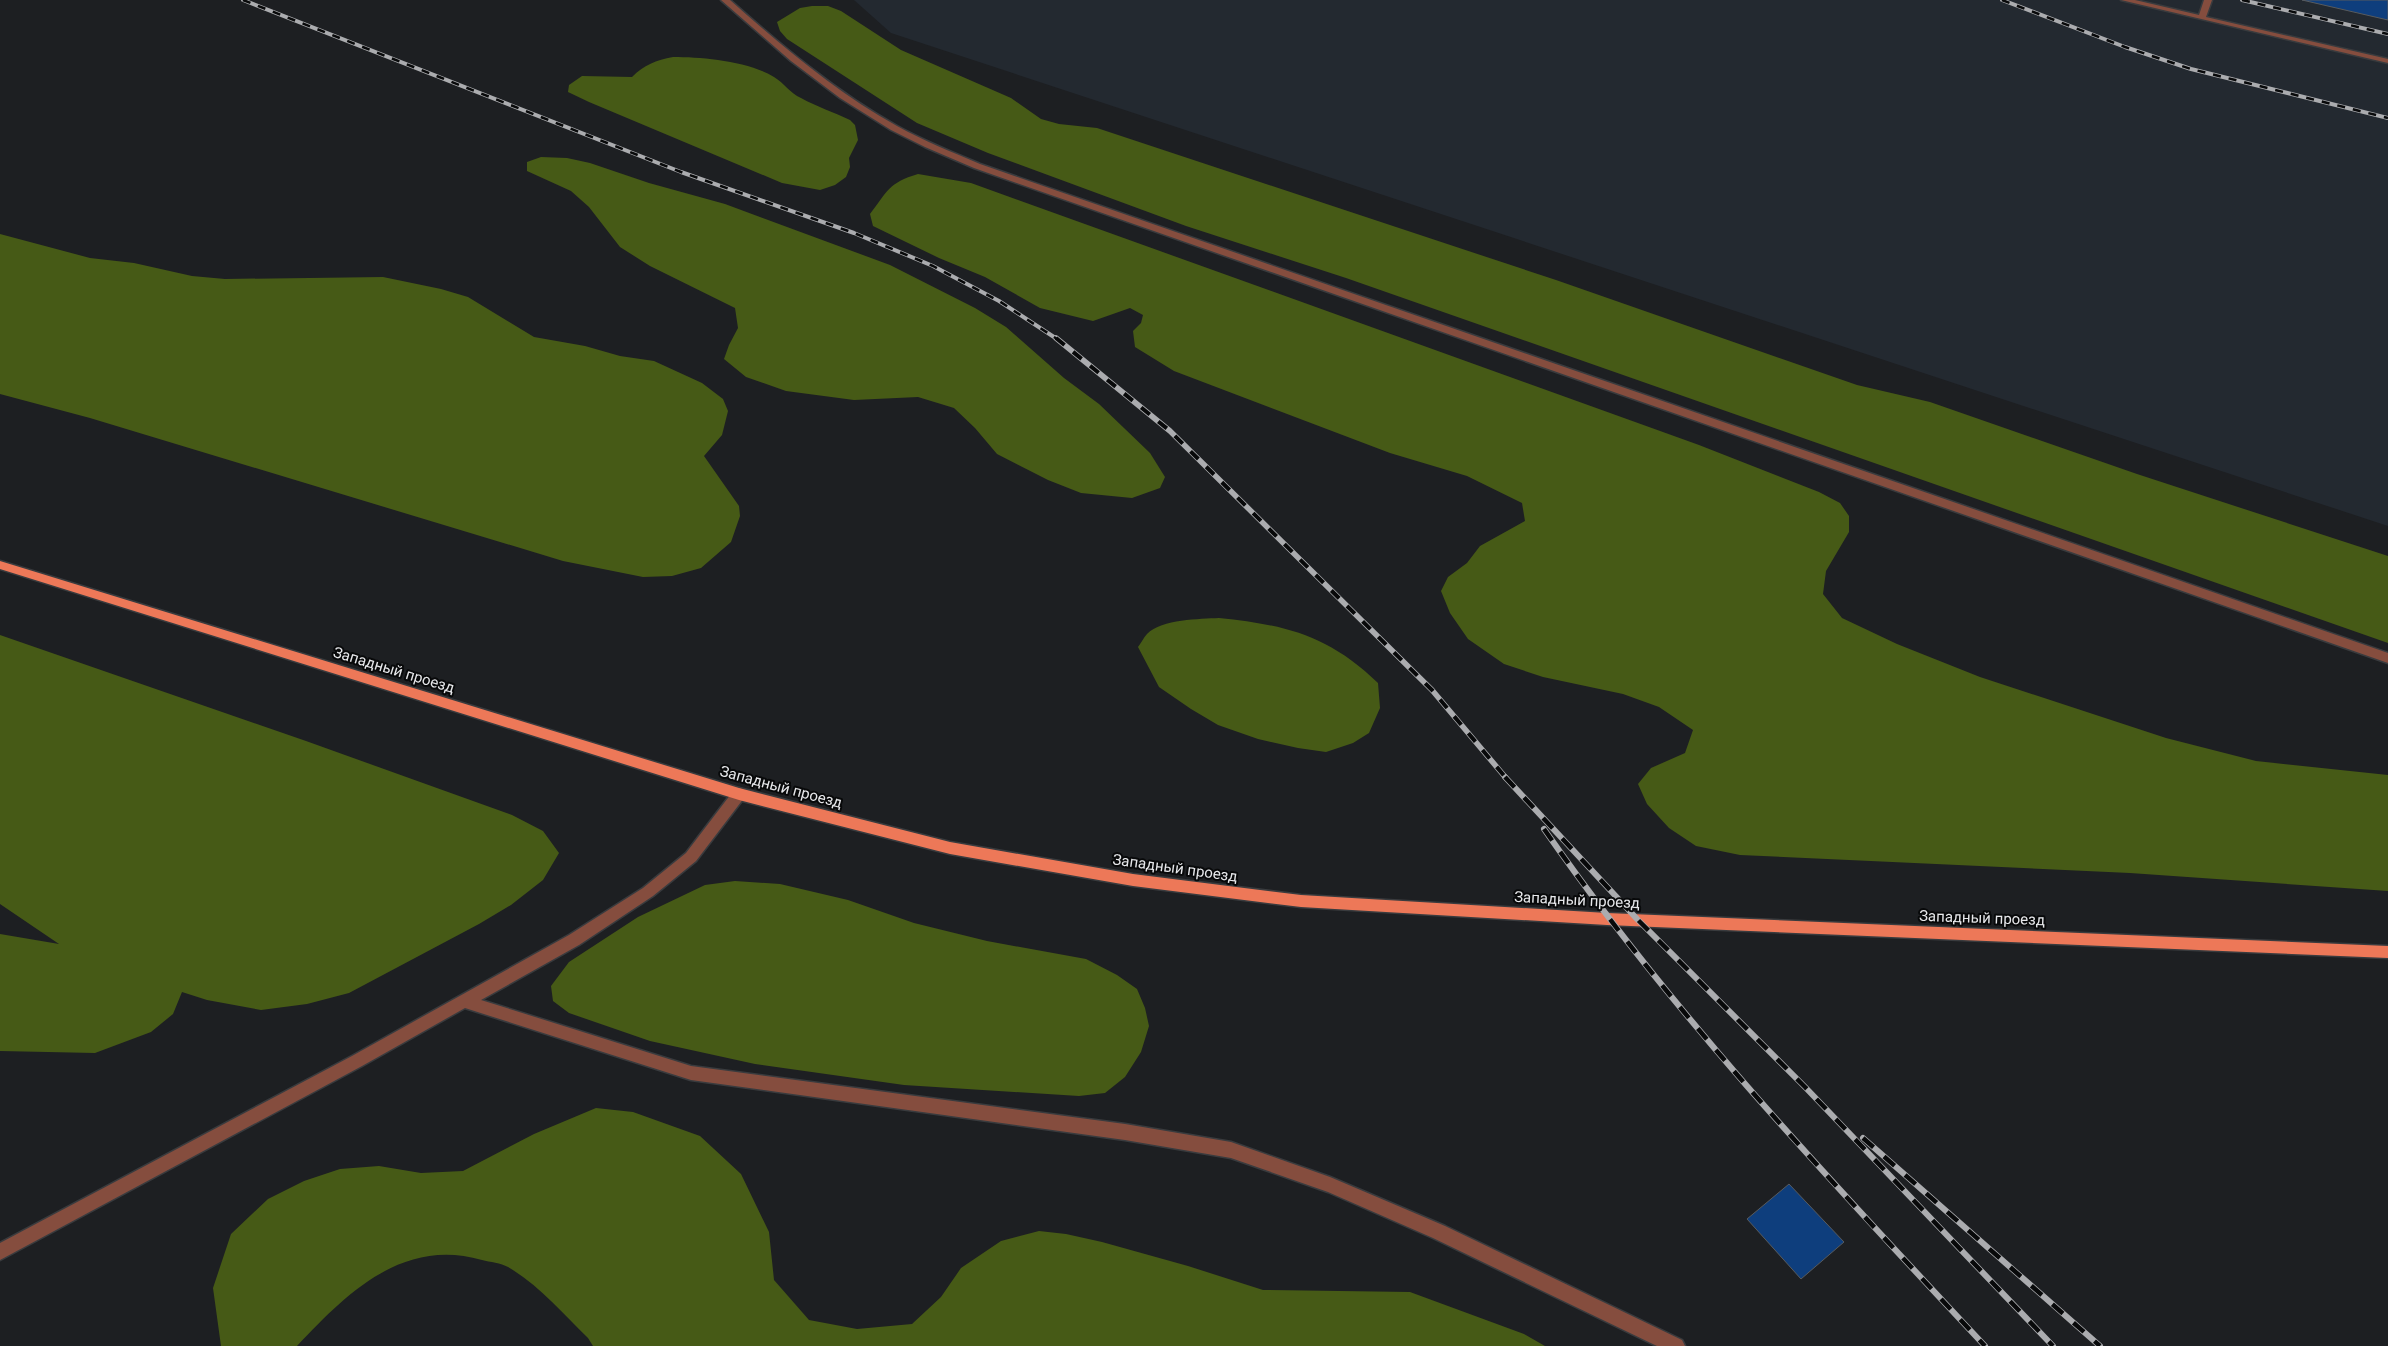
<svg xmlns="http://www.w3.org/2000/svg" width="2388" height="1346" viewBox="0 0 2388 1346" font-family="Roboto,sans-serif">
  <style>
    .built { fill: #232930 }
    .forest { fill: #465a16 }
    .building { fill: #0e3e7d; stroke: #585b5e }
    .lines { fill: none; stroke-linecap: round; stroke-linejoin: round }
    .service-casing { stroke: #393b3e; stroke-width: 3 }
    .primary-casing { stroke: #393b3e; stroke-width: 3 }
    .service { fill: #854d3e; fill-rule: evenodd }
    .primary { fill: #ed7858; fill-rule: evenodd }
    .rail-far2-casing { stroke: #abacaf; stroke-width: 4 }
    .rail-far1-casing { stroke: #abacaf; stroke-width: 5.5 }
    .rail-casing { stroke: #abacaf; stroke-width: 6 }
    .rail-far2 { stroke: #08090a; stroke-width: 2.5; stroke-dasharray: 8; stroke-linecap: butt }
    .rail-far1 { stroke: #08090a; stroke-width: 4; stroke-dasharray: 11; stroke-linecap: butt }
    .rail { stroke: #08090a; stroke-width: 4.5; stroke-dasharray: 14; stroke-linecap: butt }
    .labels { text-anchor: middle; stroke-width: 4; stroke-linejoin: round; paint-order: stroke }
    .street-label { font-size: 15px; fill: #e7e8eb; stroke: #08090a }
  </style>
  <rect width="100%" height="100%" fill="#1d1f22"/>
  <polygon class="built" points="854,0 2388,0 2388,526 891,33"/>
  <g class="forest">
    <polygon points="812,6 828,6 841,11 901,50 1011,98 1041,119 1059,124 1097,128 1556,280 1857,385 1930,402 2137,474 2388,556 2388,643 1346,278 1186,226 988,153 917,123 787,39 780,31 777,22 800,8"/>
    <path d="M 673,57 C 702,57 748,61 774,77 C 784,83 790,93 801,98 C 817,107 834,112 850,120 L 855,125 L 858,140 L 849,158 L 850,167 L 846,177 L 835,185 L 820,190 L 782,183 L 589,102 L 568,92 L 569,85 L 582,76 L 632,77 C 644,65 656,60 673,57 Z"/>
    <polygon points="541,157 567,158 590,163 649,183 725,204 890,265 975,308 1006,327 1064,378 1099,404 1150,453 1165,477 1160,488 1132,498 1081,493 1048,480 997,454 975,428 954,408 918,397 854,400 786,391 746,377 724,359 729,345 738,328 735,308 650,266 620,247 589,207 571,191 527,171 527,162"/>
    <path d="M 918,174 L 971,183 L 1699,445 L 1819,492 L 1840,503 L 1849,516 L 1849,532 L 1826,571 L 1823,594 L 1842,618 L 1897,644 L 1980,677 L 2166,738 L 2256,761 L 2388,775 L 2388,891 L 2130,873 L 1740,855 L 1696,846 L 1669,828 L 1647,804 L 1638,784 L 1651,768 L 1685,753 L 1693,730 L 1659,707 L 1623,694 L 1543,677 L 1504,664 L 1468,639 L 1450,613 L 1441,591 L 1448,577 L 1467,563 L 1480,546 L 1525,521 L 1522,503 L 1467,476 L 1390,453 L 1174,371 L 1135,347 L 1133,331 L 1141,323 L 1143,315 L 1130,308 L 1093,321 L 1040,308 L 985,277 L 939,258 L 873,226 L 870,214 C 888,191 888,183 918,174 Z"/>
    <polygon points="0,234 90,258 134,263 192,276 225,279 383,277 441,289 468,297 534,337 585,346 620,356 654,361 702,383 723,399 728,411 722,435 704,456 739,506 740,516 731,542 701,568 672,576 643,577 563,561 90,418 0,394"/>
    <path d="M 1219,618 C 1286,625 1328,635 1378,683 L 1380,708 L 1369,733 L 1353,743 L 1326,752 L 1298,748 L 1258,739 L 1218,725 L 1191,709 L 1159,687 L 1138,647 C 1141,643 1144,637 1147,634 C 1162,619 1200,619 1219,618 Z"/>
    <polygon points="0,635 306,741 512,815 543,831 559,853 543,880 511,905 479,924 349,993 307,1004 261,1010 207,1000 182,992 173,1014 151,1032 95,1053 0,1051 0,934 59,944 0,904"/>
    <polygon points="735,881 780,884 848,900 914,923 987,941 1086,959 1117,975 1137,989 1145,1008 1149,1026 1141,1052 1125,1077 1105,1093 1079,1096 904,1085 755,1064 650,1041 569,1013 553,1001 551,986 569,962 638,917 705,885"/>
    <path d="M 596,1108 L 633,1112 L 700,1136 L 741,1174 L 769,1232 L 774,1280 L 809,1320 L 857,1329 L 912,1324 L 941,1297 L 961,1268 L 1001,1241 L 1039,1231 L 1066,1234 L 1102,1242 L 1188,1266 L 1263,1290 L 1410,1292 L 1524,1334 L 1545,1346 L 593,1346 L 588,1338 C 563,1314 539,1285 508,1267 C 501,1263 490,1262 482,1260 C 403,1237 347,1293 297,1346 L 221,1346 L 213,1288 L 231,1234 L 268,1199 L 304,1181 L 340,1169 L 379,1166 L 421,1173 L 463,1171 L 534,1134 Z"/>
  </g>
  <g class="building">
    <polygon points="2302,0 2388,0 2388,20"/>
    <polygon points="1789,1184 1844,1242 1801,1279 1747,1219"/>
  </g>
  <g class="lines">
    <g class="service-casing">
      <g id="service">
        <path d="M 721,0 L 730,0 C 782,46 836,92 897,126 C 924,141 952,152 980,164 L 2388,653 L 2388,663 L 974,168 L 925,147 L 891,130 L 840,98 L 791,61 Z"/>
        <polygon points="2121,0 2135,0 2199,15 2204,0 2212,0 2206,17 2388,59 2388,63"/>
        <polygon points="739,788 744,790 746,794 744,798 696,861 653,896 579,945 481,1000 691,1066 1125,1124 1231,1142 1330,1177 1445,1226 1682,1340 1685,1346 1657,1346 1433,1238 1328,1192 1231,1158 1125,1140 691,1080 465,1008 362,1066 0,1260 0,1243 352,1056 569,935 643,888 686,853 734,790"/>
      </g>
    </g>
    <g class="primary-casing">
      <polygon id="primary" points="0,561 739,788 950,842 1133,874 1301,895 1607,913 2388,946 2388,958 1607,925 1301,907 1133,886 950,854 739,800 0,569"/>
    </g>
    <use href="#service" class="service"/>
    <use href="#primary" class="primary"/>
    <g class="rail-far2-casing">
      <g id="rail-far2">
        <polyline points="243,0 681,172 854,233 933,266 999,301 1057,339"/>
        <polyline points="2002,0 2125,47 2191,69 2388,118"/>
        <polyline points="2242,0 2388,34"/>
      </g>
    </g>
    <g class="rail-far1-casing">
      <polyline id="rail-far1" points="1056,338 1170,431 1432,690 1506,778"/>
    </g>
    <g class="rail-casing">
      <g id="rail">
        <polyline points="1505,777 1637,919 1805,1087 2053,1346"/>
        <path d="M 1544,829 C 1675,1017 1829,1179 1985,1346"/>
        <polyline points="1863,1138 2100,1346"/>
      </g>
    </g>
    <use href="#rail-far2" class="rail-far2"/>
    <use href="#rail-far1" class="rail-far1"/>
    <use href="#rail" class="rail"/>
  </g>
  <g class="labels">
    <g class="street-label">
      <text transform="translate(394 670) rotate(17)" y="5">Западный проезд</text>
      <text transform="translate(781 787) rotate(15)" y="5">Западный проезд</text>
      <text transform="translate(1175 868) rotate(8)" y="5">Западный проезд</text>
      <text transform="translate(1577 900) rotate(3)" y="5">Западный проезд</text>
      <text transform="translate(1982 918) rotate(2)" y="5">Западный проезд</text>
    </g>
  </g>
</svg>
